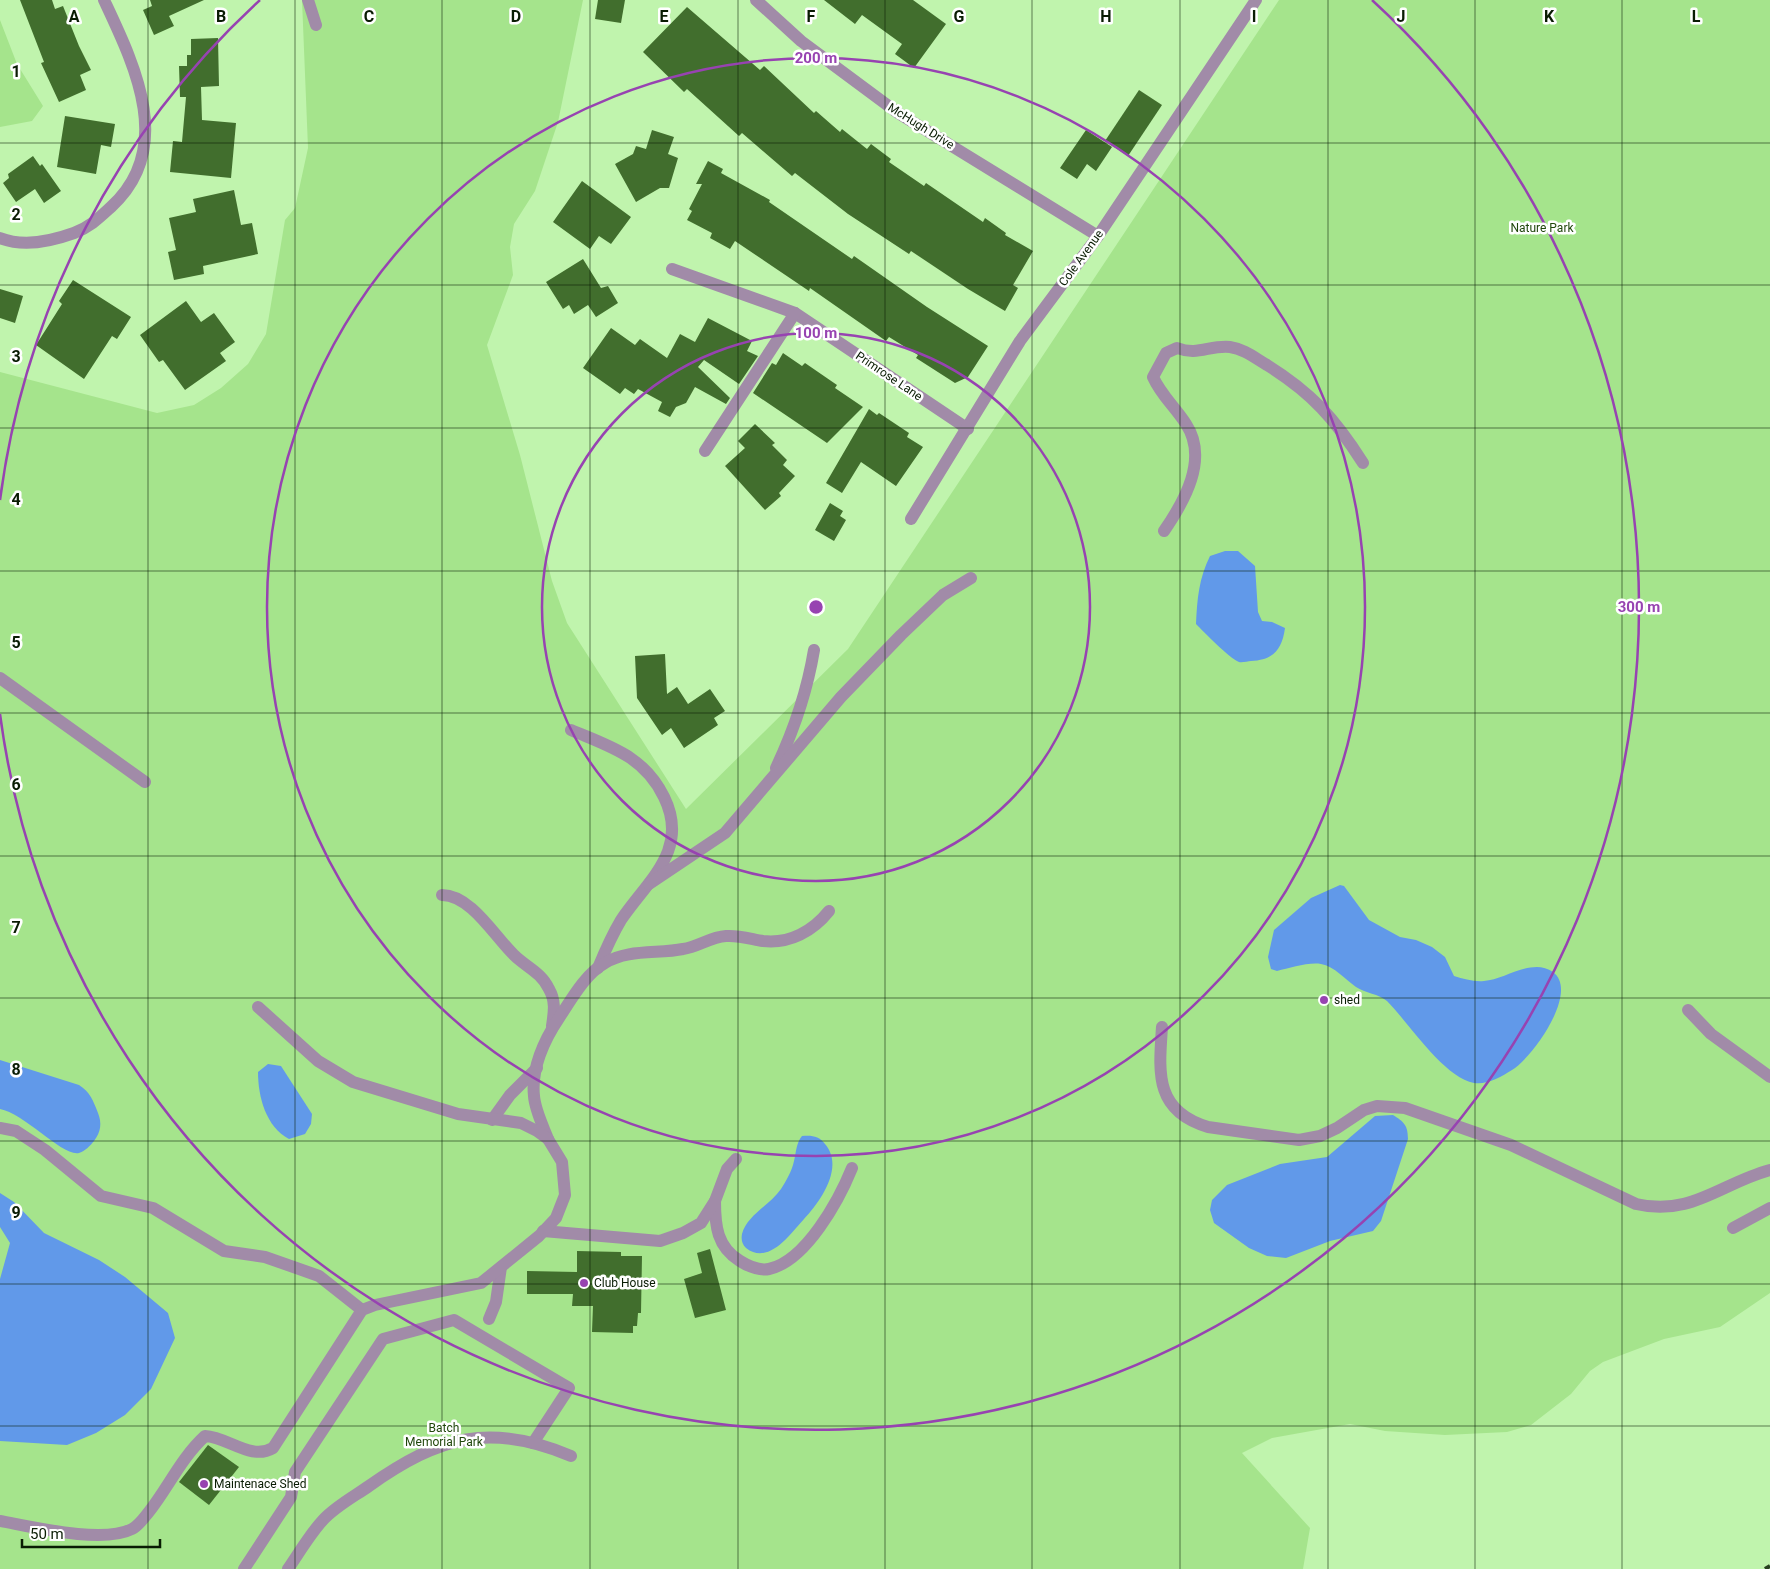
<svg xmlns="http://www.w3.org/2000/svg" width="1770" height="1569" viewBox="0 0 1770 1569" font-family="Roboto,sans-serif">
  <style>
    .green { fill: #a5e48c }
    .water { fill: #6199e9 }
    .building { fill: #416e2d }
    .lines { fill: none; stroke-linecap: round; stroke-linejoin: round }
    .minor { stroke: #a18ba8; stroke-width: 12 }
    .rail { stroke: #284120; stroke-width: 4; stroke-dasharray: 9 9; stroke-linecap: butt }
    .grid { fill: none; stroke: #091c03; stroke-width: 1; stroke-opacity: 0.55 }
    .ring { fill: none; stroke: #9743b1; stroke-width: 2.5 }
    .poi-dot { fill: #9743b1; stroke: #fff; stroke-width: 2 }
    .labels { text-anchor: middle; stroke-width: 5; stroke-linejoin: round; paint-order: stroke }
    .street-label { font-size: 12px; fill: #091c03; stroke: #fff }
    .park-label { font-size: 12px; fill: #20470b; stroke: #fff }
    .poi-label { font-size: 12px; fill: #091c03; stroke: #fff; text-anchor: start }
    .grid-label { font-size: 16px; text-anchor: middle; font-weight: bold; fill: #091c03; stroke: #fff; stroke-width: 5; stroke-linejoin: round; paint-order: stroke }
    .centre { fill: #9743b1; stroke: #fff; stroke-width: 2.5 }
    .ring-label { font-size: 15px; text-anchor: middle; font-weight: bold; fill: #9743b1; stroke: #fff; stroke-width: 5; stroke-linejoin: round; paint-order: stroke }
  </style>
  <rect width="100%" height="100%" fill="#c0f4ad"/>
  <g class="green">
    <polygon points="302,0 583,0 558,122 535,191 514,224 510,247 513,275 487,345 520,455 552,581 567,623 686,809 848,649 1279,0 1770,0 1770,1293 1720,1327 1664,1339 1603,1362 1590,1371 1571,1394 1531,1425 1507,1432 1445,1435 1385,1431 1350,1424 1272,1438 1242,1453 1310,1528 1303,1569 0,1569 0,372 157,413 194,405 221,388 248,364 266,334 285,220 295,208 308,148"/>
    <polygon points="0,20 17,64 43,106 32,121 0,127"/>
  </g>
  <g class="water">
    <path d="M 1225,551 L 1238,551 L 1255,566 L 1258,612 L 1262,621 L 1272,622 L 1285,628 C 1282,650 1273,660 1251,661 C 1248,661 1242,663 1239,662 C 1229,658 1204,632 1196,624 C 1197,599 1199,578 1210,556 Z"/>
    <path d="M 1340,885 L 1344,886 L 1369,920 L 1400,937 L 1416,940 L 1432,947 L 1445,957 L 1454,976 C 1464,979 1474,982 1484,981 C 1505,980 1532,957 1553,972 C 1580,992 1532,1058 1512,1070 C 1501,1077 1487,1085 1474,1083 C 1443,1077 1409,1023 1387,1001 C 1379,994 1365,993 1356,987 C 1346,980 1334,966 1321,964 C 1308,962 1290,968 1277,971 L 1271,969 L 1268,957 L 1274,930 L 1311,898 Z"/>
    <path d="M 0,1060 L 79,1085 C 90,1092 93,1100 98,1113 C 102,1123 101,1132 94,1141 C 91,1145 84,1152 79,1153 C 63,1157 24,1113 0,1109 Z"/>
    <path d="M 268,1064 L 281,1066 L 312,1114 L 311,1124 L 305,1134 L 289,1139 C 266,1127 258,1097 258,1072 Z"/>
    <path d="M 1393,1115 C 1404,1122 1408,1125 1408,1139 L 1381,1221 L 1373,1231 L 1330,1241 L 1286,1258 L 1267,1256 L 1249,1248 L 1214,1223 L 1210,1210 L 1212,1200 L 1227,1185 L 1280,1164 L 1327,1157 L 1375,1116 Z"/>
    <path d="M 802,1136 C 812,1135 819,1136 825,1144 C 845,1167 820,1202 804,1219 C 791,1233 769,1266 746,1248 C 742,1244 741,1240 742,1234 C 747,1215 770,1205 781,1189 C 786,1181 792,1171 794,1161 C 796,1153 796,1143 802,1136 Z"/>
    <polygon points="0,1193 14,1202 44,1233 99,1260 125,1277 168,1313 175,1338 151,1389 125,1415 96,1433 67,1445 0,1441 0,1279 10,1243 0,1227"/>
  </g>
  <g class="building">
    <polygon points="20,0 52,0 55,9 63,6 79,46 91,70 80,75 86,90 59,102 41,63 44,62"/>
    <polygon points="150,0 204,0 169,16 174,26 154,35 143,10 152,6"/>
    <polygon points="598,0 625,0 621,23 595,19"/>
    <polygon points="824,0 913,0 946,24 914,68 895,54 902,44 862,15 855,24"/>
    <polygon points="687,7 760,70 764,66 814,113 816,111 840,132 842,129 867,149 871,144 891,159 889,162 924,186 926,183 983,222 985,218 1006,233 1005,235 1033,251 1013,285 1018,288 1005,311 968,289 911,251 909,254 848,214 795,173 792,176 742,133 739,136 687,89 684,92 643,52"/>
    <polygon points="218,38 219,86 201,87 202,120 236,123 231,178 170,172 173,141 182,142 186,97 180,97 179,66 187,66 187,55 191,55 191,39"/>
    <polygon points="1139,90 1162,105 1128,156 1105,141"/>
    <polygon points="65,116 115,124 111,147 101,145 96,174 57,167"/>
    <polygon points="652,130 674,137 668,154 678,158 669,188 660,188 636,202 615,164 633,154 636,146 646,149"/>
    <polygon points="1086,130 1112,147 1096,171 1087,164 1077,179 1060,168"/>
    <polygon points="33,156 40,166 42,164 61,191 44,203 35,189 16,202 3,183 9,178 8,174"/>
    <polygon points="708,161 723,169 721,173 770,200 769,202 852,259 854,256 927,307 988,346 968,377 955,383 916,358 918,355 889,337 886,341 810,288 809,291 735,241 730,249 710,238 712,233 687,220 692,211 689,209 702,184 696,184"/>
    <polygon points="582,181 631,217 611,244 599,236 590,249 553,222"/>
    <polygon points="234,190 241,225 252,223 258,254 203,266 204,274 174,280 168,252 176,250 169,218 196,212 193,199"/>
    <polygon points="583,259 601,288 608,286 618,303 596,317 588,305 574,314 569,305 563,309 546,282"/>
    <polygon points="73,280 131,317 117,339 112,336 84,379 36,345 62,304 59,301"/>
    <polygon points="0,289 23,296 15,323 0,318"/>
    <polygon points="186,301 201,322 214,313 235,342 220,353 226,361 185,390 163,360 159,362 140,335"/>
    <polygon points="708,318 752,341 747,351 758,356 739,384 704,360 698,367 730,398 726,404 695,387 686,403 676,407 670,417 658,411 662,402 638,389 634,394 625,388 620,394 583,368 611,328 635,345 640,339 667,358 680,334 695,342"/>
    <polygon points="783,353 802,366 805,363 837,385 835,388 863,407 827,443 753,393 772,363 776,365"/>
    <polygon points="869,409 877,415 879,413 909,433 907,437 923,447 896,486 861,462 842,493 826,483"/>
    <polygon points="755,424 775,443 772,445 787,460 783,465 795,476 779,493 781,496 765,510 725,466 745,448 738,441"/>
    <polygon points="830,503 843,511 840,516 846,520 834,541 815,530"/>
    <polygon points="665,654 667,694 677,687 688,704 710,689 725,711 714,718 718,725 684,748 671,728 662,735 637,698 635,656"/>
    <polygon points="710,1249 726,1310 695,1318 684,1279 702,1273 697,1253"/>
    <polygon points="577,1251 621,1252 621,1256 642,1256 641,1313 638,1313 637,1326 633,1326 633,1333 592,1332 593,1306 572,1306 573,1294 527,1294 527,1271 577,1272"/>
    <polygon points="208,1445 239,1467 209,1505 179,1482"/>
  </g>
  <g class="lines">
    <g class="minor">
      <polyline points="308,0 316,25"/>
      <polyline points="756,0 801,41 898,113 1098,236"/>
      <path d="M 0,238 C 23,247 52,241 74,233 C 90,227 99,218 111,207 C 176,148 134,64 104,0"/>
      <polyline points="672,269 795,313 968,429"/>
      <polyline points="705,451 795,313"/>
      <polyline points="911,519 1020,341 1098,236 1256,0"/>
      <path d="M 1164,531 C 1184,502 1209,459 1186,424 C 1175,407 1161,395 1153,377 L 1166,353 L 1177,348 C 1198,356 1209,345 1230,347 C 1244,349 1255,358 1267,365 C 1312,393 1335,419 1363,463"/>
      <polyline points="0,678 145,782"/>
      <path d="M 571,730 C 611,747 644,756 664,797 C 690,850 648,880 621,920 C 612,935 605,951 598,968"/>
      <path d="M 776,768 C 794,730 807,692 814,650"/>
      <polyline points="649,884 725,833 841,697 901,635 943,595 971,578"/>
      <path d="M 442,895 C 471,895 495,937 514,955 C 526,967 541,972 549,989 C 556,1001 554,1012 552,1026"/>
      <polyline points="1688,1010 1711,1034 1770,1077"/>
      <path d="M 1162,1027 C 1159,1072 1154,1111 1208,1127 L 1299,1140 L 1320,1136 L 1337,1128 L 1364,1110 L 1377,1106 L 1405,1108 L 1511,1145 L 1636,1204 C 1691,1217 1721,1183 1770,1170"/>
      <polyline points="492,1120 510,1095 537,1068"/>
      <polyline points="0,1128 16,1131 45,1150 101,1196 153,1208 224,1251 265,1257 319,1276 362,1310"/>
      <path d="M 548,1139 C 543,1126 535,1110 534,1096 C 531,1069 544,1040 559,1018 C 571,1000 585,974 605,963 C 627,949 658,954 683,949 C 698,947 710,937 726,936 C 738,935 751,939 763,941 C 790,944 813,931 829,911"/>
      <path d="M 715,1201 C 715,1226 717,1247 740,1261 C 748,1266 759,1271 769,1269 C 806,1261 839,1200 852,1168"/>
      <polyline points="1733,1228 1770,1208"/>
      <polyline points="543,1231 660,1241 683,1233 701,1223 715,1201 727,1169 736,1159"/>
      <polyline points="489,1319 496,1302 501,1267"/>
      <path d="M 0,1521 C 33,1527 103,1544 132,1529 C 138,1526 144,1518 148,1513 C 168,1488 181,1458 205,1436 C 228,1437 251,1461 273,1448 L 362,1310 L 375,1305 L 481,1283 L 539,1236 L 556,1218 L 565,1195 L 562,1162 L 548,1139 L 537,1131 L 521,1123 L 458,1114 L 353,1082 L 318,1061 L 258,1007"/>
      <polyline points="244,1569 291,1497 295,1472 383,1339 454,1320 569,1388 533,1443"/>
      <path d="M 288,1569 C 299,1553 310,1534 323,1520 C 336,1506 355,1496 369,1486 C 440,1436 490,1422 571,1456"/>
    </g>
    <polyline class="rail" points="1765,1569 1770,1566"/>
  </g>
  <path class="grid" d="M 148,0 L 148,1569M 295,0 L 295,1569M 442,0 L 442,1569M 590,0 L 590,1569M 738,0 L 738,1569M 885,0 L 885,1569M 1032,0 L 1032,1569M 1180,0 L 1180,1569M 1328,0 L 1328,1569M 1475,0 L 1475,1569M 1622,0 L 1622,1569M 0,143 L 1770,143M 0,285 L 1770,285M 0,428 L 1770,428M 0,571 L 1770,571M 0,713 L 1770,713M 0,856 L 1770,856M 0,998 L 1770,998M 0,1141 L 1770,1141M 0,1284 L 1770,1284M 0,1426 L 1770,1426"/>
  <g class="ring">
    <circle cx="816" cy="607" r="274"/>
    <circle cx="816" cy="607" r="549"/>
    <path d="M0 500A823 823 0 0 1 260 0M1372 0A823 823 0 1 1 0 714"/>
  </g>
  <g class="poi-dot">
    <circle cx="1324" cy="1000" r="5"/>
    <circle cx="584" cy="1283" r="5"/>
    <circle cx="204" cy="1484" r="5"/>
  </g>
  <g class="labels">
    <g class="street-label">
      <text transform="translate(921 126) rotate(32)" y="4">McHugh Drive</text>
      <text transform="translate(1081 258) rotate(-54)" y="4">Cole Avenue</text>
      <text transform="translate(889 376) rotate(34)" y="4">Primrose Lane</text>
    </g>
    <g class="park-label">
      <text x="1542" y="232">Nature Park</text>
      <text x="444" y="1432">Batch<tspan x="444" dy="14">Memorial Park</tspan></text>
    </g>
    <g class="poi-label">
      <text x="1334" y="1004">shed</text>
      <text x="594" y="1287">Club House</text>
      <text x="214" y="1488">Maintenace Shed</text>
    </g>
  </g>
  <g class="grid-label">
    <text x="74" y="22">A</text>
    <text x="221" y="22">B</text>
    <text x="369" y="22">C</text>
    <text x="516" y="22">D</text>
    <text x="664" y="22">E</text>
    <text x="811" y="22">F</text>
    <text x="959" y="22">G</text>
    <text x="1106" y="22">H</text>
    <text x="1254" y="22">I</text>
    <text x="1401" y="22">J</text>
    <text x="1549" y="22">K</text>
    <text x="1696" y="22">L</text>
    <text x="16" y="77">1</text>
    <text x="16" y="220">2</text>
    <text x="16" y="362">3</text>
    <text x="16" y="505">4</text>
    <text x="16" y="648">5</text>
    <text x="16" y="790">6</text>
    <text x="16" y="933">7</text>
    <text x="16" y="1075">8</text>
    <text x="16" y="1218">9</text>
  </g>
  <circle cx="816" cy="607" r="8" class="centre"/>
  <g class="ring-label">
    <text x="816" y="63">200 m</text>
    <text x="816" y="338">100 m</text>
    <text x="1639" y="612">300 m</text>
  </g>
  <path d="M22 1539v8h138v-8" fill="none" stroke="#091c03" stroke-width="2.5"/>
  <text x="30" y="1539" font-size="15" fill="#091c03" stroke="#ffffff" stroke-width="4" paint-order="stroke">50 m</text>
</svg>
